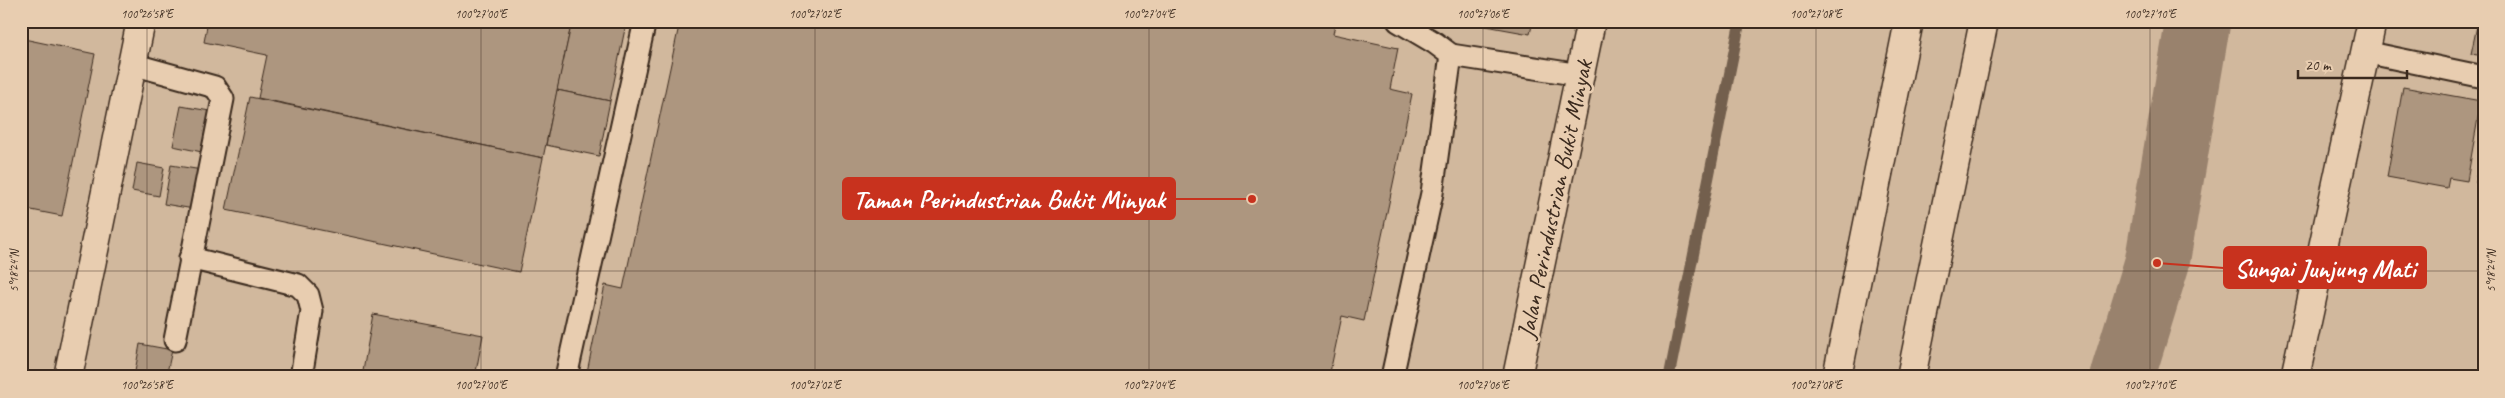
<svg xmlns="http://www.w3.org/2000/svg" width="2505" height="398" viewBox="0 0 2505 398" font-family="Caveat,sans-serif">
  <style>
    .built { fill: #d1b89d }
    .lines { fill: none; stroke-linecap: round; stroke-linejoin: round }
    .stream { stroke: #735f4d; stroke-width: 11 }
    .river { stroke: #99826d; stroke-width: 65 }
    .building { fill: #ad967f; stroke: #3b2a1e }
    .lane-casing { stroke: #3b2a1e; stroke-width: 25 }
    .street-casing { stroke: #3b2a1e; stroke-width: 31 }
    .secondary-casing { stroke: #3b2a1e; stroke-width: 31 }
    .lane { stroke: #e8cdb0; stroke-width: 21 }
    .street { stroke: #e8cdb0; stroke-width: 28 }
    .secondary { stroke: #e8cdb0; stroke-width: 28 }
    .ticks { fill: none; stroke: #3b2a1e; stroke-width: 1; stroke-opacity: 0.45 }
    .labels { text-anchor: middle; stroke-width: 5; stroke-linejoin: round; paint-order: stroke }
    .street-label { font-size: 25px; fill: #3b2a1e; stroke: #e8cdb0 }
    .leader { fill: none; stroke: #c8321e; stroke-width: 2 }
    .callout-dot { fill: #c8321e; stroke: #e8cdb0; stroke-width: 2 }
    .callout { fill: #c8321e; stroke: #c8321e; stroke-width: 2 }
    .callout-label { font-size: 26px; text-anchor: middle; font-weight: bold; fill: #fff }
    .neatline { fill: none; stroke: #3b2a1e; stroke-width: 2 }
    .ticks-label { font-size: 12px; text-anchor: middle; fill: #3b2a1e }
  </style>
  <rect width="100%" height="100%" fill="#e1c6aa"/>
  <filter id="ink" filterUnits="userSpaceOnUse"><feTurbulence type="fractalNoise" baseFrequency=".02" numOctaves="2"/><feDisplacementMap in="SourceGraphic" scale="10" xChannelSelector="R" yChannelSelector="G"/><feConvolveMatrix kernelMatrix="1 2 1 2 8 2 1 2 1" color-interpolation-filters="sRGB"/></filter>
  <g filter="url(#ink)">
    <rect class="built" x="21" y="21" width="2463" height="356"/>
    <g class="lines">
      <polyline class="stream" points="1669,377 1740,21"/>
      <polyline class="river" points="2122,377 2157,263 2198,21"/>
    </g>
    <g class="building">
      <polygon points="21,21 27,21 21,52"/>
      <polygon points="208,21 572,21 543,158 258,98 267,55 204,42"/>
      <polygon points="572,21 611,21 626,24 610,101 557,90"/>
      <polygon points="680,21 1336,21 1333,34 1398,48 1390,89 1412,94 1364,321 1342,316 1329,377 586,377 605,285 623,289"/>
      <polygon points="1475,21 1533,21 1530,34 1475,24"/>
      <polygon points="2478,21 2484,21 2484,56 2471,54"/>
      <polygon points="24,39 95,54 62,216 21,208 21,52"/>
      <polygon points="2403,87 2481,101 2467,181 2449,178 2447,188 2387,177"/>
      <polygon points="557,90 610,101 599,156 546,145"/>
      <polygon points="250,97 543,158 519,272 226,210"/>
      <polygon points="181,106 210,111 202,152 173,146"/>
      <polygon points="2484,138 2484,184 2475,182"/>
      <polygon points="137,163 164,168 159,196 132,191"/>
      <polygon points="171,165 202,170 194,209 164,204"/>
      <polygon points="373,314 483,335 475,377 362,377"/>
      <polygon points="140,344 172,350 166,377 134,377"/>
    </g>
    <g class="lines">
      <g class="lane-casing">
        <g id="lane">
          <polyline points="2365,52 2484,77"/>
          <polyline points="1451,55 1580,75"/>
          <polyline points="132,64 215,87 223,99 175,340"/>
          <polyline points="190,258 298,285 308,295 312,311 301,377"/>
          <polyline points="566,377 645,21"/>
          <polyline points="1392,377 1432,193 1451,55 1435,43 1398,21"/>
        </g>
      </g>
      <g class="street-casing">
        <g id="street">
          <polyline points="68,377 141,21"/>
          <polyline points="1517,377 1591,21"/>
          <polyline points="2295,377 2372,21"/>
        </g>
      </g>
      <g class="secondary-casing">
        <g id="secondary">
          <polyline points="1837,377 1909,21"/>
          <polyline points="1911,377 1984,21"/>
        </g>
      </g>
      <use href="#lane" class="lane"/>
      <use href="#street" class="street"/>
      <use href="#secondary" class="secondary"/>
    </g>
  </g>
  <path class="ticks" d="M 147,21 L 147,377M 481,21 L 481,377M 815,21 L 815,377M 1149,21 L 1149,377M 1483,21 L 1483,377M 1816,21 L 1816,377M 2150,21 L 2150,377M 21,271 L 2484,271"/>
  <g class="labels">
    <g class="street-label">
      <text transform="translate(1554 199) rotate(-78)" y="9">Jalan Perindustrian Bukit Minyak</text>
    </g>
  </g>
  <path class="leader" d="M1252 199L1175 199M2157 263L2224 268"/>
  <g class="callout-dot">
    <circle cx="1252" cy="199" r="5"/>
    <circle cx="2157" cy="263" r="5"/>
  </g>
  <g class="callout">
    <rect x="843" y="178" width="332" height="41" rx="5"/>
    <rect x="2224" y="247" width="202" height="41" rx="5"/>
  </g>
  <g class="callout-label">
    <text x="1009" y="208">Taman Perindustrian Bukit Minyak</text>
    <text x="2325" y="277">Sungai Junjung Mati</text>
  </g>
  <rect width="2505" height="398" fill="none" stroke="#e8cdb0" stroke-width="55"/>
  <path d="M2298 70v8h109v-8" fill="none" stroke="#3b2a1e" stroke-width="2.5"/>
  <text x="2305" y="70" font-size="15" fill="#3b2a1e" stroke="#e8cdb0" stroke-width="4" paint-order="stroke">20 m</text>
  <rect x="28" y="28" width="2450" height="342" class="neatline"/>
  <g class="ticks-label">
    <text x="147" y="18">100°26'58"E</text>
    <text x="481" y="18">100°27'00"E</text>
    <text x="815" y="18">100°27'02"E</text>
    <text x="1149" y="18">100°27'04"E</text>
    <text x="1483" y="18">100°27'06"E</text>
    <text x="1816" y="18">100°27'08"E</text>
    <text x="2150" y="18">100°27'10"E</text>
    <text transform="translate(14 271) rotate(-90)" y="4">5°18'24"N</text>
    <text transform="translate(2491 271) rotate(-90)" y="4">5°18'24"N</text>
    <text x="147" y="389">100°26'58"E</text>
    <text x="481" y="389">100°27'00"E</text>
    <text x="815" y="389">100°27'02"E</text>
    <text x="1149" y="389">100°27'04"E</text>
    <text x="1483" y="389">100°27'06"E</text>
    <text x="1816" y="389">100°27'08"E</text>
    <text x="2150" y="389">100°27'10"E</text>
  </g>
</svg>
